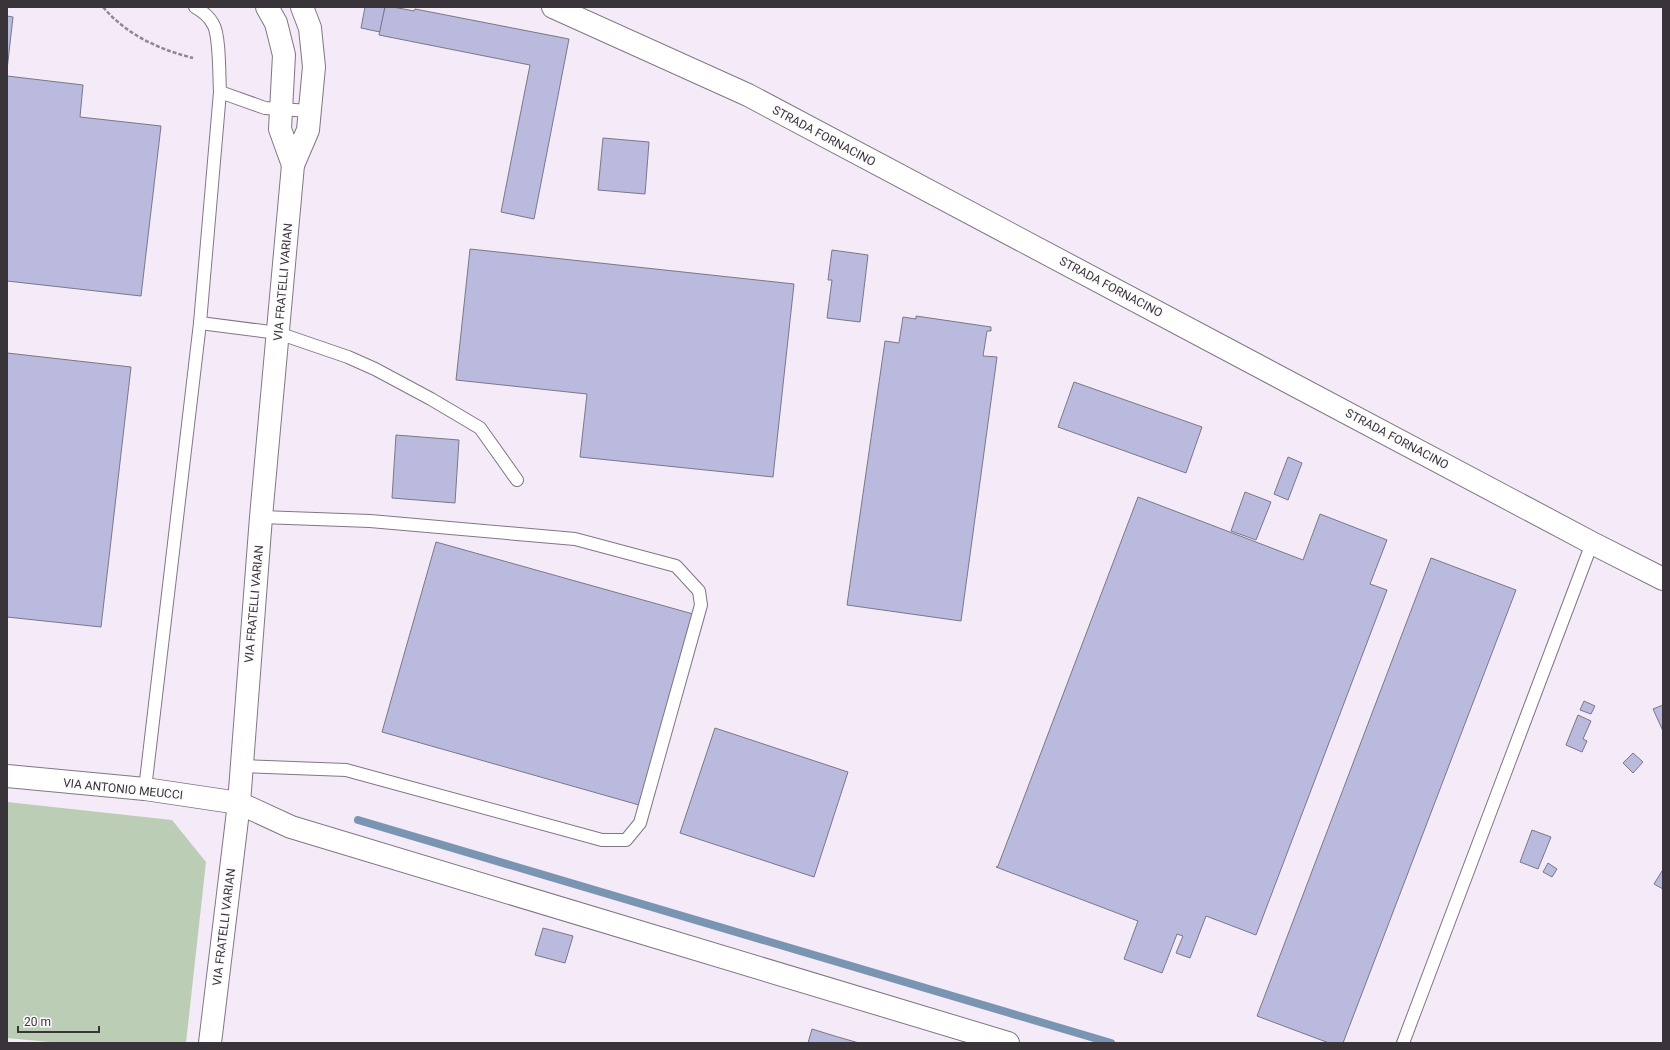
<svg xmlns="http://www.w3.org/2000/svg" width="1670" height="1050" viewBox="0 0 1670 1050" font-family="Roboto,sans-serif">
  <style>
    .green { fill: #bbceb5 }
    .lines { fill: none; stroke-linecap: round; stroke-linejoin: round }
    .stream { stroke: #7a95b1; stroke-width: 8 }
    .building { fill: #babadf; stroke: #787887 }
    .lane-casing { stroke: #807784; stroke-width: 14 }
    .street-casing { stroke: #807784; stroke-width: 24 }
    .secondary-casing { stroke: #807784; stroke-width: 24 }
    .path { stroke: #8f8891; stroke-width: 2.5; stroke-dasharray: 4 2; stroke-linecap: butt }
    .lane { stroke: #fff; stroke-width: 12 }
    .street { stroke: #fff; stroke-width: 22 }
    .secondary { stroke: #fff; stroke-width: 22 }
    .labels { text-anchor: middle; stroke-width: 3; stroke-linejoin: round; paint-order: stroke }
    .street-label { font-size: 12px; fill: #38343a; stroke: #fdfafd }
  </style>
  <rect width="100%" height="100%" fill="#f5eaf8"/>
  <polygon class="green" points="7,802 172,820 206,862 186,1043 60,1043 7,1038"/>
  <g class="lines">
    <polyline class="stream" points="358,820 1111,1043"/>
  </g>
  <g class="building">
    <polygon points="365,7 385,7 380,32 361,28"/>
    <polygon points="385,7 393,7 414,11 415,9 569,39 534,219 501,212 530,65 379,35"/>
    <polygon points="7,16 13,17 7,70"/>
    <polygon points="7,76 83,85 80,117 161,126 141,296 7,281"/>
    <polygon points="603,138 649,142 645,194 598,190"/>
    <polygon points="470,249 794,284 773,477 580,457 587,394 456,380"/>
    <polygon points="832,250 868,255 860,322 827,318 832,280 828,280"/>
    <polygon points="916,316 991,327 991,331 987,331 983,356 997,357 961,621 847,605 885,341 899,343 903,317 916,319"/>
    <polygon points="7,353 131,367 101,627 7,617"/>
    <polygon points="1074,382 1202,427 1186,473 1058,427"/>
    <polygon points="396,435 459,440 455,503 392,498"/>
    <polygon points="1288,457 1302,463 1288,500 1274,494"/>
    <polygon points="1245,492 1271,502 1256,540 1231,531"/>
    <polygon points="1138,497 1303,560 1320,514 1387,540 1370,584 1387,590 1256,935 1206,916 1190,958 1176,953 1183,936 1177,934 1162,973 1124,959 1138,921 996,867 998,866"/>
    <polygon points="436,542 693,614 639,805 382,732"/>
    <polygon points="1431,558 1516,590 1343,1043 1329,1043 1257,1016"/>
    <polygon points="1584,701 1595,706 1591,714 1580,710"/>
    <polygon points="1663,705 1663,731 1653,709"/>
    <polygon points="1578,715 1591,721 1583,739 1587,741 1582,752 1566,745"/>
    <polygon points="715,728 848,772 814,877 680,833"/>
    <polygon points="1633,753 1643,762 1633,773 1623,763"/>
    <polygon points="1532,830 1551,837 1538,869 1520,862"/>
    <polygon points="1548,863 1557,869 1552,877 1543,872"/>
    <polygon points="1662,871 1663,871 1663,889 1654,884"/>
    <polygon points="543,928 573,936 565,963 535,955"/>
    <polygon points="812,1029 838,1037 859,1043 808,1043"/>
  </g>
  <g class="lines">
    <g class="lane-casing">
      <g id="lane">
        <path d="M 195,7 C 202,11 209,16 213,24 C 220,35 219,76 220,92 L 265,108 L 310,111"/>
        <polyline points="220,92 200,323 278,333 348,357 375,369 431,399 480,428 517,480"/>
        <polyline points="242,766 346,770 602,840 626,840 640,823 701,605 699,591 676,566 575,539 370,521 261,517"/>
        <polyline points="145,789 200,323"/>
        <polyline points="1403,1043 1592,543"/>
      </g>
    </g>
    <g class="street-casing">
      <polyline id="street" points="239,803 291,827 1008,1043"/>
    </g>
    <g class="secondary-casing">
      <g id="secondary">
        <polyline points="267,7 276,23 284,55 280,129 293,165"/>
        <polyline points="553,7 748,95 1592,543 1663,579"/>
        <polyline points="7,776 145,789 239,803"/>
        <polyline points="210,1043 239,803 261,517 293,165 308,130 314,67 310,28 302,7"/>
      </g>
    </g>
    <path class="path" d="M 103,7 C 127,35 158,49 193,58"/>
    <use href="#lane" class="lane"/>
    <use href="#street" class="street"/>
    <use href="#secondary" class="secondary"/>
  </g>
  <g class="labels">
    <g class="street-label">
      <text transform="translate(824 136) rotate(28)" y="4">STRADA FORNACINO</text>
      <text transform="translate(283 282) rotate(-85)" y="4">VIA FRATELLI VARIAN</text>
      <text transform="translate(1111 287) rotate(28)" y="4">STRADA FORNACINO</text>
      <text transform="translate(1397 439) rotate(28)" y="4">STRADA FORNACINO</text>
      <text transform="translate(254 604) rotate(-85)" y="4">VIA FRATELLI VARIAN</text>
      <text transform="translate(123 789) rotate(6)" y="4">VIA ANTONIO MEUCCI</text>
      <text transform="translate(224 927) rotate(-83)" y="4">VIA FRATELLI VARIAN</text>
    </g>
  </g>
  <rect width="1670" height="1050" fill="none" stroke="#38343a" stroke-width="16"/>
  <path d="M18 1026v6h81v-6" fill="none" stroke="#38343a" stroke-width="2"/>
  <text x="24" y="1026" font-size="12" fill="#38343a" stroke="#fdfafd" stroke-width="3" paint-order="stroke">20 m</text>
</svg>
